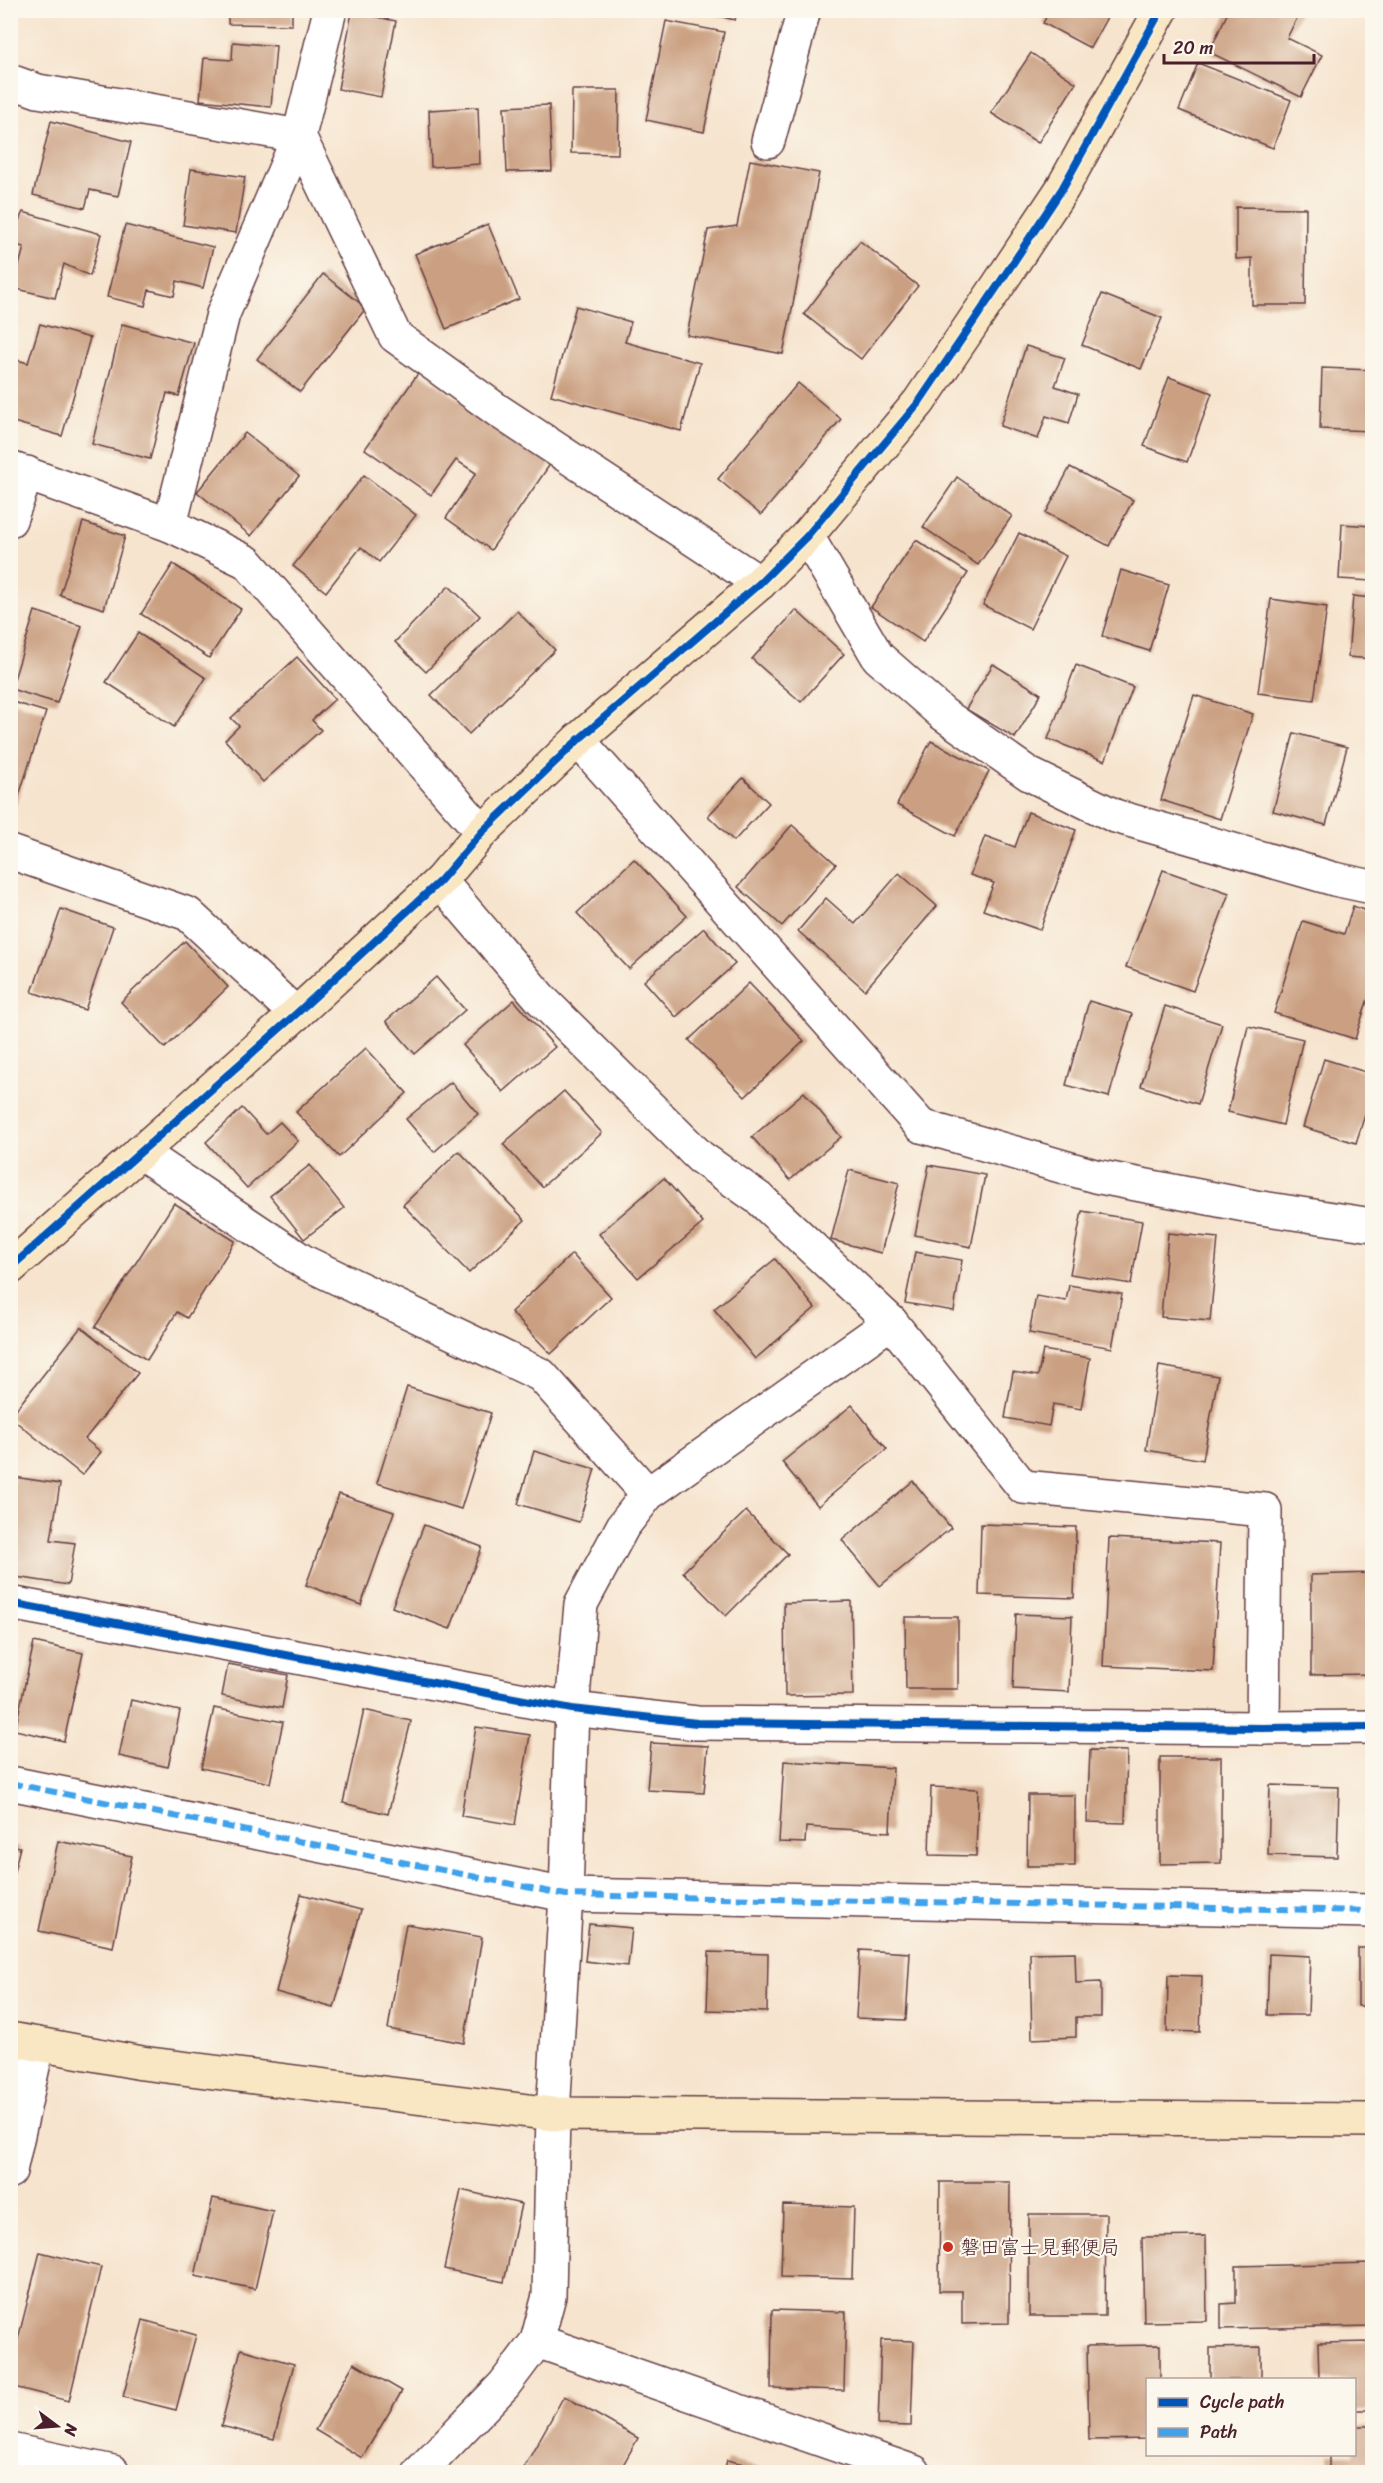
<svg xmlns="http://www.w3.org/2000/svg" width="1383" height="2483" viewBox="0 0 1383 2483" font-family="Sriracha,'Klee One',sans-serif">
  <style>
    .building { fill: #cba082 }
    .lines { fill: none; stroke-linecap: round; stroke-linejoin: round }
    .street-casing { stroke: #643d43; stroke-width: 36 }
    .secondary-casing { stroke: #643d43; stroke-width: 36 }
    .street { stroke: #fff; stroke-width: 33 }
    .secondary { stroke: #f9e7c3; stroke-width: 33 }
    .quiet { stroke: #40a2eb; stroke-width: 6; stroke-dasharray: 12 6; stroke-linecap: butt }
    .cycleway-casing { stroke: #fbf7ec; stroke-width: 11 }
    .cycleway { stroke: #0057b8; stroke-width: 8 }
    .poi-dot { fill: #c8321e; stroke: #fbf7ec; stroke-width: 2 }
    .labels { text-anchor: middle; stroke-width: 4.5; stroke-linejoin: round; paint-order: stroke }
    .poi-label { font-size: 20px; fill: #4a1f2b; stroke: #fbf7ec; text-anchor: start }
  </style>
  <rect width="100%" height="100%" fill="#fbf7ec"/>
  <filter id="ink" filterUnits="userSpaceOnUse"><feTurbulence type="fractalNoise" baseFrequency=".0167" numOctaves="2"/><feDisplacementMap in="SourceGraphic" scale="12" xChannelSelector="R" yChannelSelector="G"/><feConvolveMatrix kernelMatrix="1 2 1 2 8 2 1 2 1" color-interpolation-filters="sRGB"/></filter>
  <filter id="wash" filterUnits="userSpaceOnUse"><feTurbulence type="fractalNoise" baseFrequency=".008" numOctaves="4" result="noise"/><feDisplacementMap in="SourceGraphic" scale="24" xChannelSelector="R" yChannelSelector="G"/><feGaussianBlur stdDeviation="1.35" result="paint"/><feColorMatrix in="noise" values="0 0 0 0 0 0 0 0 0 0 0 0 0 0 0 0 0 1.4 0 .05"/><feComposite in="paint" operator="in"/></filter>
  <g filter="url(#wash)">
    <rect width="100%" height="100%" fill="#f6e4ce"/>
    <g id="blocks">
      <g class="building">
        <polygon points="228,10 292,10 292,25 228,24"/>
        <polygon points="709,10 738,10 735,20 708,13"/>
        <polygon points="1050,10 1111,10 1090,48 1043,23"/>
        <polygon points="1229,10 1301,10 1287,38 1322,55 1301,97 1209,52"/>
        <polygon points="352,12 396,21 381,97 338,89"/>
        <polygon points="666,21 724,32 704,132 646,120"/>
        <polygon points="233,42 276,46 271,107 200,100 204,58 232,60"/>
        <polygon points="1031,53 1076,83 1038,143 991,113"/>
        <polygon points="1198,63 1291,100 1273,148 1179,110"/>
        <polygon points="572,90 619,90 618,154 571,153"/>
        <polygon points="549,105 552,171 507,172 504,107"/>
        <polygon points="478,107 480,164 431,167 429,110"/>
        <polygon points="51,121 131,142 118,196 90,190 85,208 33,195"/>
        <polygon points="750,160 819,173 783,354 687,335 708,230 737,226"/>
        <polygon points="191,169 245,177 236,233 183,225"/>
        <polygon points="1236,207 1306,208 1305,305 1252,305 1252,258 1236,259"/>
        <polygon points="23,212 101,234 90,276 64,264 55,298 13,288 24,247 10,244 10,239"/>
        <polygon points="488,224 519,299 446,329 415,254"/>
        <polygon points="125,225 213,247 203,288 177,281 174,296 149,290 145,306 107,297"/>
        <polygon points="860,241 918,286 861,359 804,314"/>
        <polygon points="323,274 366,308 300,392 257,359"/>
        <rect x="1368" y="284" width="4" height="63"/>
        <polygon points="1102,294 1162,318 1141,369 1082,345"/>
        <polygon points="576,306 631,322 625,342 700,363 681,431 551,395"/>
        <polygon points="40,324 90,338 62,436 10,421 10,358 28,363"/>
        <polygon points="122,324 194,343 179,396 167,393 150,459 92,444"/>
        <polygon points="1026,346 1065,358 1055,386 1078,394 1069,423 1046,416 1038,439 1000,426"/>
        <polygon points="1322,368 1372,370 1372,431 1320,429"/>
        <polygon points="419,372 551,463 491,550 446,518 476,473 456,460 431,495 365,449"/>
        <polygon points="1169,377 1212,393 1187,462 1144,446"/>
        <polygon points="798,383 841,419 761,515 718,479"/>
        <polygon points="245,433 299,476 251,536 197,492"/>
        <polygon points="1070,467 1133,500 1109,546 1046,513"/>
        <polygon points="364,475 416,515 379,562 361,547 326,592 293,566"/>
        <polygon points="957,477 1012,516 978,565 923,527"/>
        <polygon points="83,522 125,536 104,609 60,595"/>
        <polygon points="1342,524 1372,526 1372,581 1339,579"/>
        <polygon points="1019,533 1066,556 1030,629 983,605"/>
        <polygon points="916,540 968,573 923,642 871,607"/>
        <polygon points="173,564 241,609 209,658 141,614"/>
        <polygon points="1121,570 1169,585 1149,651 1102,636"/>
        <polygon points="449,586 480,616 426,672 395,642"/>
        <polygon points="1353,596 1372,598 1372,659 1348,657"/>
        <polygon points="1271,599 1327,607 1314,700 1258,693"/>
        <polygon points="796,610 844,654 801,702 752,659"/>
        <polygon points="35,611 82,626 57,703 11,689"/>
        <polygon points="517,611 555,650 469,734 431,695"/>
        <polygon points="138,633 206,678 174,727 106,682"/>
        <polygon points="297,657 335,699 312,720 321,730 263,782 225,740 239,726 231,718"/>
        <polygon points="993,664 1041,694 1015,738 966,709"/>
        <polygon points="1076,665 1133,687 1105,761 1048,739"/>
        <polygon points="1194,695 1253,714 1220,819 1161,800"/>
        <polygon points="10,701 46,712 15,808 10,807"/>
        <polygon points="1294,733 1347,747 1326,825 1273,811"/>
        <polygon points="931,741 989,771 955,836 897,805"/>
        <polygon points="743,778 769,803 734,841 708,816"/>
        <polygon points="1028,812 1076,830 1040,930 983,910 994,883 970,875 985,836 1015,847"/>
        <polygon points="792,825 836,864 782,926 738,887"/>
        <polygon points="634,859 687,916 629,969 577,913"/>
        <polygon points="1163,870 1229,893 1193,991 1126,967"/>
        <polygon points="899,873 937,906 865,990 798,931 826,898 855,924"/>
        <polygon points="1353,906 1372,913 1372,986 1355,1039 1274,1013 1303,921 1344,934"/>
        <polygon points="61,909 113,927 85,1010 32,992"/>
        <polygon points="704,928 735,964 676,1017 644,981"/>
        <polygon points="185,941 228,987 165,1048 121,1002"/>
        <polygon points="436,977 465,1010 415,1054 386,1021"/>
        <polygon points="749,983 804,1041 745,1097 689,1040"/>
        <polygon points="514,1000 555,1047 503,1092 463,1045"/>
        <polygon points="1089,1001 1132,1014 1109,1097 1066,1085"/>
        <polygon points="1165,1006 1222,1024 1198,1104 1141,1086"/>
        <polygon points="1248,1026 1303,1039 1283,1125 1228,1112"/>
        <polygon points="366,1048 407,1093 339,1157 296,1112"/>
        <polygon points="1324,1059 1372,1074 1372,1093 1356,1143 1303,1127"/>
        <polygon points="451,1082 478,1114 434,1152 406,1119"/>
        <polygon points="564,1091 602,1133 542,1187 503,1144"/>
        <polygon points="804,1092 841,1137 790,1180 752,1137"/>
        <polygon points="242,1108 266,1134 280,1122 298,1141 247,1188 206,1142"/>
        <polygon points="459,1151 525,1220 469,1273 403,1205"/>
        <polygon points="310,1165 344,1208 304,1239 270,1196"/>
        <polygon points="929,1165 985,1175 971,1247 915,1235"/>
        <polygon points="849,1170 899,1183 881,1253 831,1240"/>
        <polygon points="664,1178 703,1223 638,1278 599,1234"/>
        <polygon points="174,1203 235,1241 187,1318 177,1312 147,1360 95,1327"/>
        <polygon points="1082,1211 1142,1221 1131,1284 1070,1274"/>
        <polygon points="1168,1233 1218,1238 1210,1321 1161,1317"/>
        <polygon points="915,1252 962,1260 954,1311 905,1303"/>
        <polygon points="572,1254 611,1297 551,1354 511,1312"/>
        <polygon points="775,1259 815,1308 755,1359 714,1309"/>
        <polygon points="1069,1285 1122,1294 1112,1348 1029,1333 1036,1296 1066,1301"/>
        <polygon points="81,1327 138,1373 85,1439 101,1452 82,1475 10,1417"/>
        <polygon points="1043,1350 1090,1358 1081,1409 1053,1404 1049,1426 1005,1418 1013,1372 1038,1376"/>
        <polygon points="1159,1366 1218,1376 1203,1460 1146,1450"/>
        <polygon points="407,1387 491,1413 461,1509 377,1483"/>
        <polygon points="852,1405 887,1449 818,1506 782,1462"/>
        <polygon points="534,1451 595,1469 579,1522 518,1504"/>
        <polygon points="14,1477 60,1484 51,1540 75,1543 68,1585 10,1576 10,1499"/>
        <polygon points="913,1481 951,1528 880,1586 842,1540"/>
        <polygon points="339,1494 394,1512 361,1605 306,1585"/>
        <polygon points="746,1511 788,1554 726,1616 683,1572"/>
        <polygon points="981,1524 1076,1527 1074,1598 979,1595"/>
        <polygon points="424,1525 482,1547 450,1629 392,1607"/>
        <polygon points="1109,1538 1220,1543 1213,1671 1103,1666"/>
        <polygon points="1372,1573 1372,1674 1311,1675 1311,1575"/>
        <polygon points="851,1601 853,1695 785,1696 784,1603"/>
        <polygon points="1016,1614 1072,1616 1069,1692 1013,1689"/>
        <polygon points="905,1617 958,1617 958,1689 906,1689"/>
        <polygon points="34,1642 83,1653 64,1741 15,1730"/>
        <polygon points="228,1664 288,1675 282,1708 222,1696"/>
        <polygon points="131,1700 180,1711 168,1767 119,1756"/>
        <polygon points="214,1708 283,1722 270,1783 201,1768"/>
        <polygon points="364,1710 411,1721 388,1814 343,1803"/>
        <polygon points="476,1727 530,1735 515,1825 461,1816"/>
        <polygon points="651,1743 708,1746 704,1793 647,1790"/>
        <polygon points="1090,1750 1127,1751 1125,1823 1087,1822"/>
        <polygon points="1160,1757 1221,1757 1221,1863 1160,1864"/>
        <polygon points="784,1761 893,1768 890,1832 806,1827 805,1843 779,1842"/>
        <polygon points="1270,1785 1339,1787 1337,1857 1268,1855"/>
        <polygon points="931,1787 978,1789 976,1856 929,1855"/>
        <polygon points="1028,1795 1075,1795 1075,1866 1027,1866"/>
        <polygon points="58,1841 132,1856 113,1947 39,1931"/>
        <polygon points="10,1845 20,1847 11,1884 10,1884"/>
        <polygon points="301,1894 361,1910 334,2008 276,1992"/>
        <polygon points="406,1924 482,1937 464,2043 388,2029"/>
        <polygon points="589,1924 632,1928 628,1966 585,1961"/>
        <rect x="1358" y="1948" width="14" height="58"/>
        <polygon points="860,1950 910,1953 906,2020 856,2018"/>
        <polygon points="709,1952 768,1954 767,2012 707,2010"/>
        <polygon points="1075,1952 1076,1983 1101,1982 1101,2017 1076,2017 1076,2037 1032,2039 1030,1953"/>
        <polygon points="1269,1954 1310,1956 1308,2015 1267,2015"/>
        <polygon points="1168,1975 1202,1976 1200,2032 1167,2031"/>
        <polygon points="940,2182 1010,2182 1009,2323 962,2324 962,2291 939,2291"/>
        <polygon points="461,2190 521,2204 504,2282 444,2269"/>
        <polygon points="213,2198 273,2211 255,2289 195,2276"/>
        <polygon points="783,2205 854,2207 852,2279 781,2277"/>
        <polygon points="1029,2214 1106,2214 1105,2316 1029,2316"/>
        <polygon points="1206,2236 1207,2321 1144,2322 1142,2237"/>
        <polygon points="40,2252 101,2267 69,2401 10,2386 10,2371"/>
        <polygon points="1372,2263 1372,2326 1221,2329 1221,2304 1236,2303 1236,2266"/>
        <polygon points="772,2310 846,2312 844,2390 771,2388"/>
        <polygon points="143,2320 196,2335 176,2410 123,2397"/>
        <polygon points="881,2340 914,2341 911,2426 878,2425"/>
        <polygon points="1372,2342 1372,2410 1354,2410 1354,2380 1319,2380 1318,2343"/>
        <polygon points="1160,2345 1160,2380 1148,2380 1148,2439 1089,2440 1087,2346"/>
        <polygon points="1261,2347 1261,2380 1210,2380 1210,2348"/>
        <polygon points="241,2349 294,2364 274,2439 221,2426"/>
        <polygon points="354,2363 402,2391 362,2458 315,2430"/>
        <polygon points="564,2396 638,2438 619,2472 522,2471"/>
        <polygon points="1354,2426 1372,2426 1372,2472 1329,2472 1329,2454 1354,2454"/>
        <polygon points="727,2460 776,2472 724,2472"/>
      </g>
    </g>
  </g>
  <g filter="url(#ink)">
    <use href="#blocks" fill-opacity="0" stroke="#643d43" stroke-width="1.5"/>
    <g class="lines">
      <g class="street-casing">
        <g id="street">
          <polyline points="10,81 38,91 299,136 395,336 497,410 760,583"/>
          <polyline points="768,141 804,10"/>
          <polyline points="10,468 170,525 247,562 482,832"/>
          <polyline points="10,520 27,473"/>
          <polyline points="170,525 223,314 299,136 330,10"/>
          <polyline points="807,536 878,657 943,714 1029,774 1115,816 1334,879 1372,887"/>
          <polyline points="578,740 921,1126 1095,1176 1255,1207 1372,1225"/>
          <polyline points="10,852 188,914 296,1014"/>
          <polyline points="440,881 541,999 700,1157 761,1200 891,1322 1023,1487 1265,1510 1263,1728"/>
          <polyline points="140,1152 304,1262 541,1375 648,1494"/>
          <polyline points="10,1603 572,1709 697,1723 1263,1728 1372,1727"/>
          <polyline points="10,1783 566,1895 1372,1911"/>
          <polyline points="10,2171 38,2044"/>
          <polyline points="537,2341 914,2472"/>
          <polyline points="10,2450 113,2472"/>
          <polyline points="420,2472 504,2385 537,2341 549,2296 553,2114 566,1895 572,1709 581,1604 623,1526 648,1494 891,1322"/>
        </g>
      </g>
      <g class="secondary-casing">
        <g id="secondary">
          <polyline points="10,1268 296,1014 440,881 482,832 578,740 760,583 807,536 919,402 997,287 1062,189 1161,10"/>
          <polyline points="10,2039 142,2063 553,2114 1372,2120"/>
        </g>
      </g>
      <use href="#street" class="street"/>
      <use href="#secondary" class="secondary"/>
      <polyline class="quiet" points="10,1783 566,1895 1372,1911"/>
      <g class="cycleway-casing">
        <g id="cycleway">
          <polyline points="10,1268 296,1014 440,881 482,832 578,740 760,583 807,536 919,402 997,287 1062,189 1161,10"/>
          <polyline points="10,1603 572,1709 697,1723 1263,1728 1372,1727"/>
        </g>
      </g>
      <use href="#cycleway" class="cycleway"/>
    </g>
  </g>
  <circle class="poi-dot" cx="948" cy="2247" r="6"/>
  <g class="labels">
    <g class="poi-label">
      <text x="960" y="2254">磐田富士見郵便局</text>
    </g>
  </g>
  <rect width="1383" height="2483" fill="none" stroke="#fbf7ec" stroke-width="36"/>
  <rect x="1146" y="2378" width="210" height="78" fill="#fbf7ec" stroke="#b4a19f" stroke-width="1.5"/>
  <rect x="1158" y="2398" width="30" height="9" fill="#0057b8" stroke="#b4a19f" stroke-width="1.5"/>
  <text x="1200" y="2408" font-size="18" fill="#4a1f2b">Cycle path</text>
  <rect x="1158" y="2428" width="30" height="9" fill="#40a2eb" stroke="#b4a19f" stroke-width="1.5"/>
  <text x="1200" y="2438" font-size="18" fill="#4a1f2b">Path</text>
  <g transform="translate(57 2426) rotate(106)" stroke="#fbf7ec" stroke-width="4.5" paint-order="stroke">
  <path d="M0-4.5L10 22L0 15L-10 22Z" fill="#4a1f2b"/>
  <text y="-9" font-size="16" font-weight="bold" text-anchor="middle" fill="#4a1f2b">N</text>
  </g>
  <path d="M1164 54v9h150v-9" fill="none" stroke="#4a1f2b" stroke-width="3"/>
  <text x="1173" y="54" font-size="18" fill="#4a1f2b" stroke="#fbf7ec" stroke-width="4.5" paint-order="stroke">20 m</text>
</svg>
